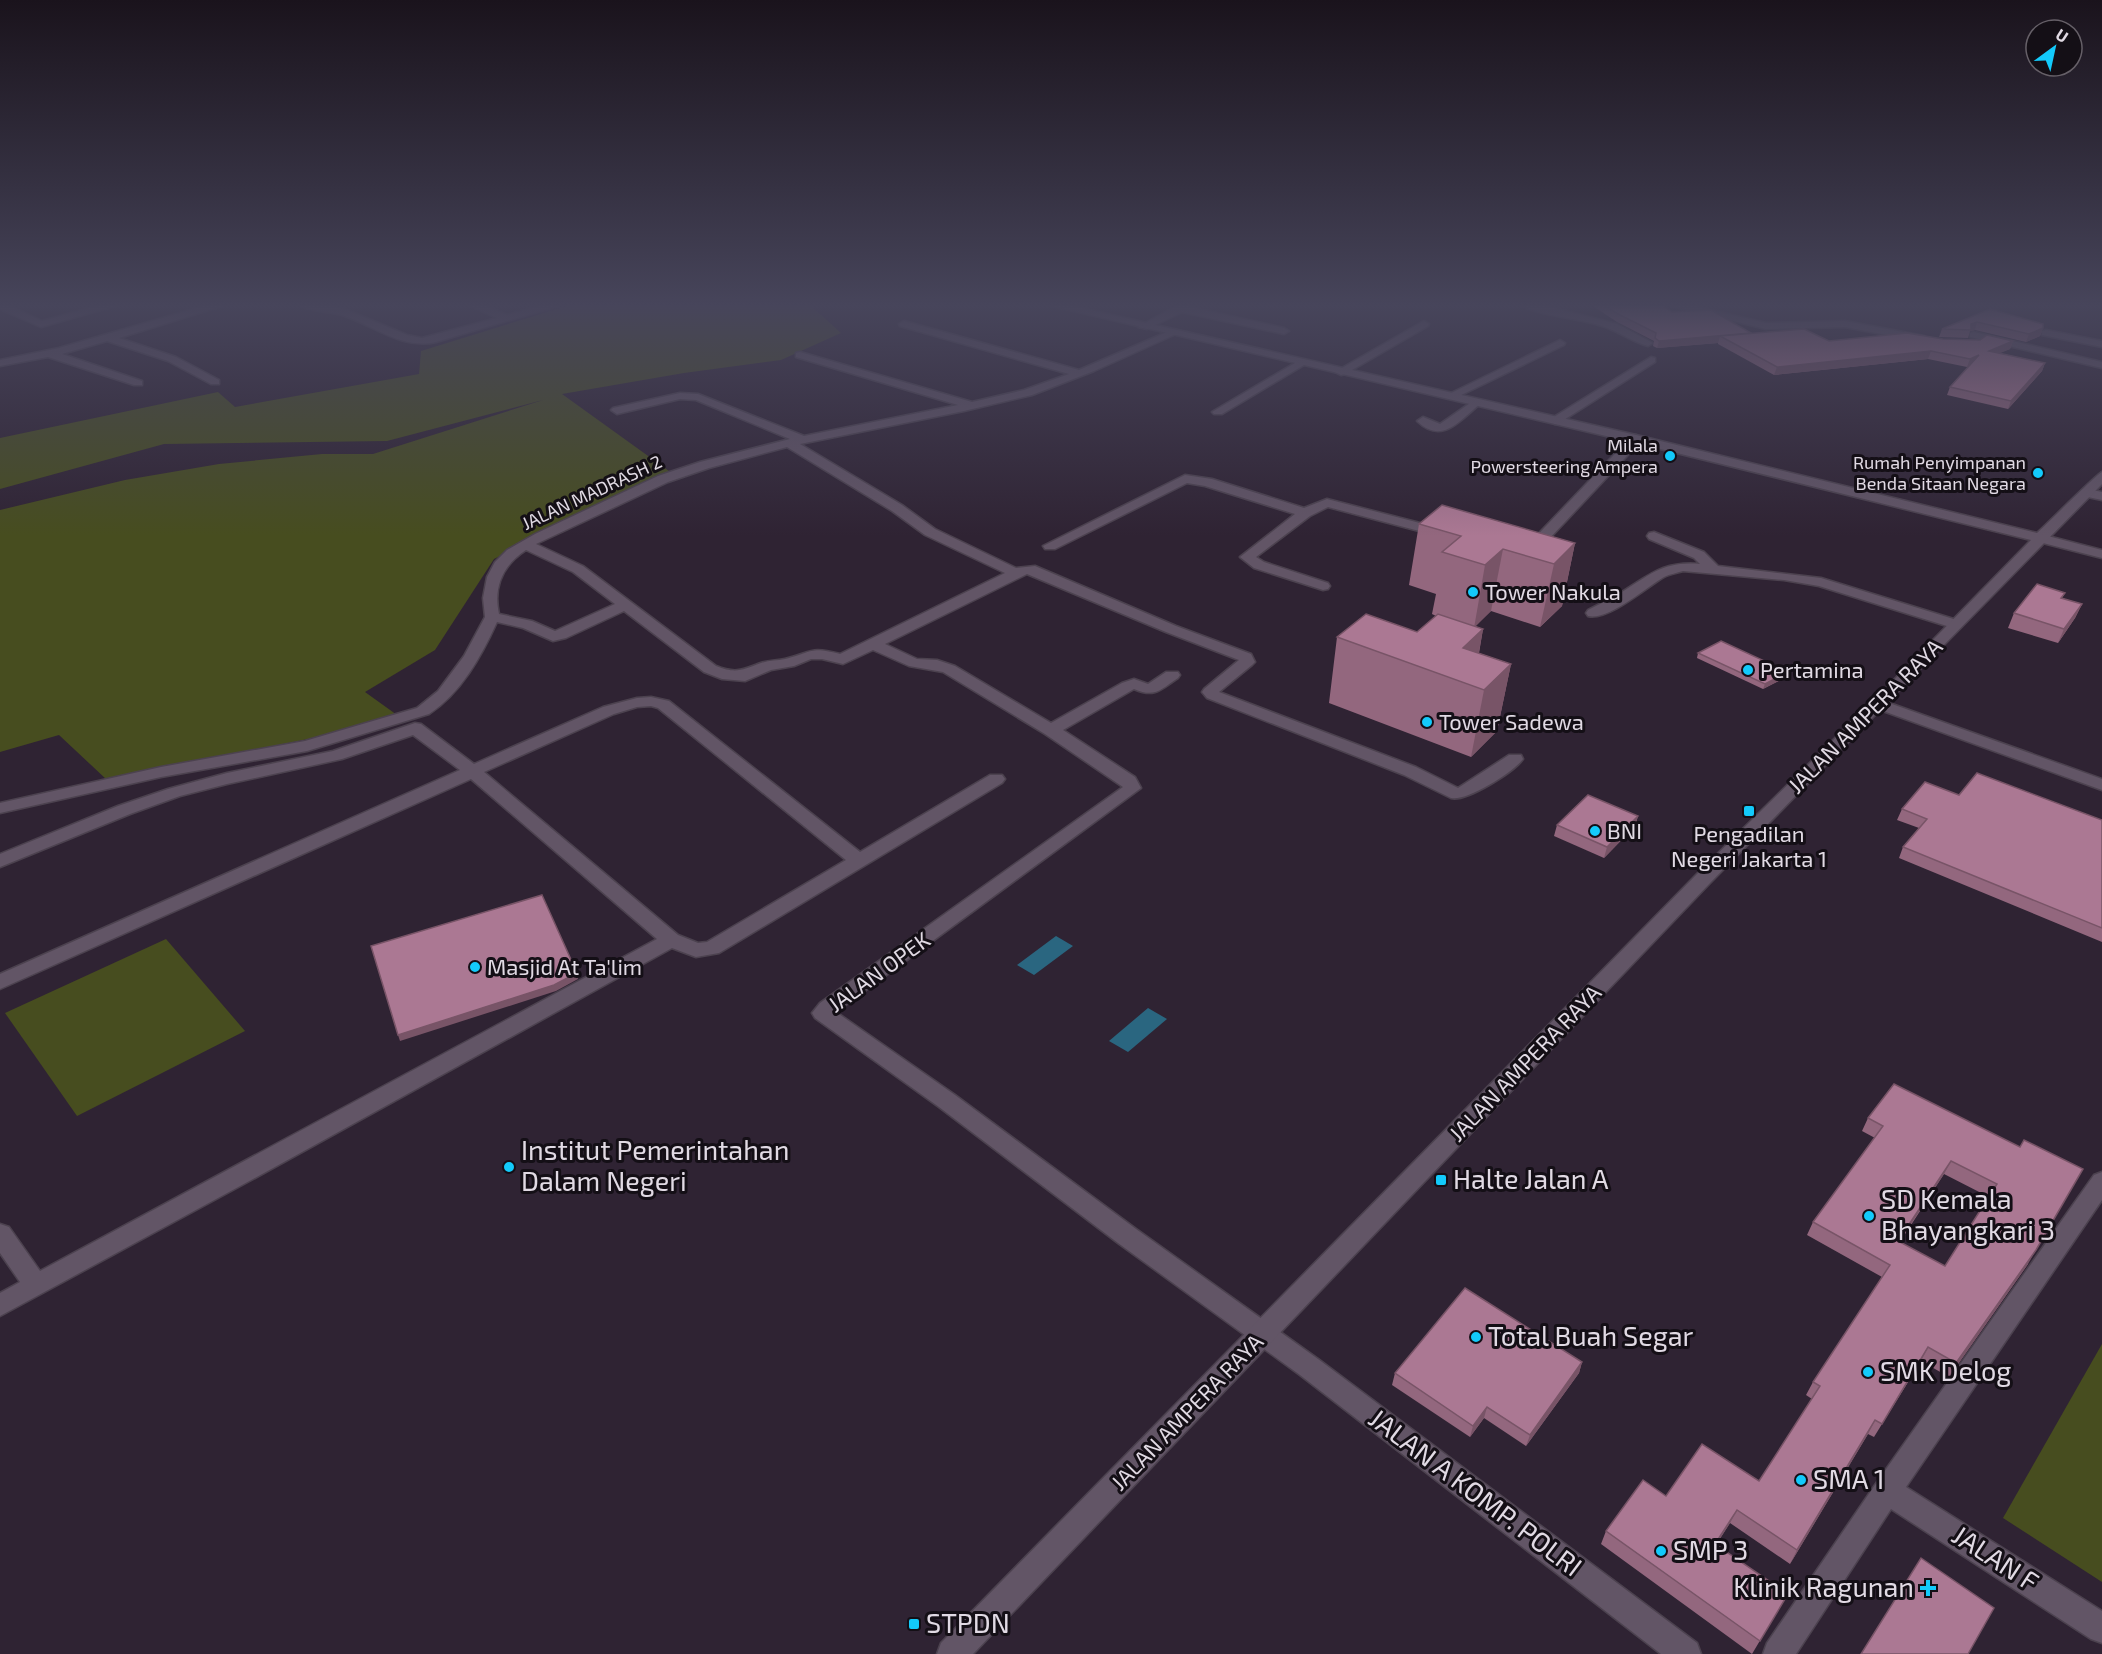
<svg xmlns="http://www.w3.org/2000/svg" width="2102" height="1654" viewBox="0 0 2102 1654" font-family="'Exo 2',sans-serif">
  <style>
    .green { fill: #474d1f }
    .water { fill: #2a6680 }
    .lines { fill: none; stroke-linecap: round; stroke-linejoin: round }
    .street-casing { stroke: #4c424f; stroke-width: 3 }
    .secondary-casing { stroke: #4c424f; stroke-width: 3 }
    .street { fill: #625566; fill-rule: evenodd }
    .secondary { fill: #625566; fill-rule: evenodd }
    .wall { fill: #93677e; fill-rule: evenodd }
    .shaded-wall { fill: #785467 }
    .building { fill: #ab7893; stroke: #785467; stroke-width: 1.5; fill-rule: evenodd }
    .poi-dot { fill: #13cafb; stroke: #140f16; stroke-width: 2 }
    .labels { text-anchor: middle; stroke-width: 6; stroke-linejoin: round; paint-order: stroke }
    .far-poi-label { font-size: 18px; fill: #e1dae4; stroke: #140f16; text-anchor: end }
    .far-street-label { font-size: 18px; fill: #e1dae4; stroke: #140f16 }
    .poi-label { font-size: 22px; fill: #e1dae4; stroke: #140f16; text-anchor: start }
    .street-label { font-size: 22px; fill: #e1dae4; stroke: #140f16 }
    .near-poi-label { font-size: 27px; fill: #e1dae4; stroke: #140f16; text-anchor: start }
    .near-street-label { font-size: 27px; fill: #e1dae4; stroke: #140f16 }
  </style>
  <rect width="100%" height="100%" fill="#2f2333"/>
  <g class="green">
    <polygon points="573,304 809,304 841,333 781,360 684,373 562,394 669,471 494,559 435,650 365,692 404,720 106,779 59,735 0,752 0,510 125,480 219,464 322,454 373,454 543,400 387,441 164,444 0,489 0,438 218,392 235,407 419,374 421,351"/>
    <polygon points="166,939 245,1031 77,1116 5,1013"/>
    <polygon points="2102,1344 2102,1582 2003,1518"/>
  </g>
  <g class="water">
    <polygon points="1056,936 1073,946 1034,975 1017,965"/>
    <polygon points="1148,1008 1167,1019 1128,1052 1109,1041"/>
  </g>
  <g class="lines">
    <g class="street-casing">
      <g id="street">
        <polygon points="0,304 6,304 42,321 104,304 122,304 41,327 0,309"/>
        <polygon points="211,304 228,304 119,338 176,357 219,380 219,384 211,384 168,361 107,341 62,354 142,381 142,385 134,385 48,357 0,366 0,360 59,348"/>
        <path d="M 297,304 L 322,304 L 347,310 L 407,335 L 422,338 L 497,318 L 466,304 L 481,304 L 507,315 L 547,304 L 564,304 L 436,342 C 402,350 373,325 342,315 C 329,311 309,312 297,304 Z"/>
        <polygon points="1180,304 1194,304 1190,307 1284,328 1289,331 1284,334 1182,312 1147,329 1138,327"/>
        <path d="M 1519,304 L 1538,304 L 1617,324 L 1653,343 L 1648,346 C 1633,342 1623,334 1610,329 C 1586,318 1539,317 1519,304 Z"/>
        <polygon points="1665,304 1685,304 1766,323 1845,321 1924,336 1929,339 1924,342 1845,327 1766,329"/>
        <path d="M 904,321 L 1079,370 L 1167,332 L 1171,331 L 1176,334 L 1094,371 L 1032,395 L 964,411 L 800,444 L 902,505 L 935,529 L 1016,568 L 1035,566 L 1176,626 L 1251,654 L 1255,662 L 1252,665 L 1219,692 L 1416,767 L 1458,788 L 1509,755 L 1521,755 L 1523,759 C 1514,772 1466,802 1451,798 L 1404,775 L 1207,698 L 1202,692 L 1204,689 L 1239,660 L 1166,632 L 1027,574 L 885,644 L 917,659 L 937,660 L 955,666 L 1051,723 L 1122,683 L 1134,679 L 1148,684 L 1166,672 L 1178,672 L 1180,675 L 1178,678 C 1160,690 1155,698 1134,689 L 1063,730 L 1135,777 L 1141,788 L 836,1012 L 955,1095 L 1136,1229 L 1318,1359 L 1697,1643 L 1701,1654 L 1661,1654 L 1300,1375 L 1118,1243 L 939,1107 L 815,1018 L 812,1013 L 820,1003 L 1123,787 L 1045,734 L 943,672 L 909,666 L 873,650 L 843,664 L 822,659 L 811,659 L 794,666 L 771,670 L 745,681 L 722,679 L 704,672 L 624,611 L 566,638 L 553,641 L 523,628 L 497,622 C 481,657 461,693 429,714 L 307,751 L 161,777 L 0,813 L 0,803 L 161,767 L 305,741 L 417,708 L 438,691 L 464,656 L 485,617 L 483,598 L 487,577 L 495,562 L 507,550 L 535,534 L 658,476 L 700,462 L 790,439 L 696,400 L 680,399 L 617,414 L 611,410 L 613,408 L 680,393 L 698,394 L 804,436 L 958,405 L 796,357 L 796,353 L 800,352 L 972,402 L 1024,390 L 1069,374 L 900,326 L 899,324 ZM 787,447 L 892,511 L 925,535 L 1005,573 L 840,654 C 810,646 813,652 785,659 C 777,661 769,660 761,663 C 742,670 736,674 716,666 L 583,566 L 536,544 L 668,482 L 709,468 ZM 526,550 L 573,572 L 615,604 L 555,631 L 532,621 L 499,614 C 493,587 503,565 526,550 Z"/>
        <polygon points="1424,321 1429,324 1428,326 1345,374 1341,375 1335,372"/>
        <polygon points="2046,330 2102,341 2102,347 2042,335 2042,331"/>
        <polygon points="1974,332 2102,362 2102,368 1970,337 1970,333"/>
        <polygon points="1560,340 1565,343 1564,345 1455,398 1447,398 1445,396"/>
        <polygon points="1651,357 1655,358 1655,362 1559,423 1555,424 1549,420"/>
        <polygon points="1300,360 1306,363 1304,365 1222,414 1214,414 1212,412"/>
        <path d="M 1476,399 L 1482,402 L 1480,404 C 1459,421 1442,445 1417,421 L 1423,417 L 1440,424 Z"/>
        <polygon points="1636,435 1642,439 1640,442 1534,555 1524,555 1522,552 1524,549 1632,436"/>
        <polygon points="1185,475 1212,479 1304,508 1327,499 1447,530 1449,533 1442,537 1328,507 1310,516 1256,557 1264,562 1328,583 1330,586 1328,589 1323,590 1254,568 1240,557 1295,514 1205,486 1187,483 1055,549 1045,549 1043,546"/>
        <polygon points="2088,489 2102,492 2102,500 2083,496 2082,493"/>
        <path d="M 1654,532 L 1704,552 L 1718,566 L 1821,578 L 1960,621 L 1962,624 L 1960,627 L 1950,627 L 1819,586 L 1784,580 L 1683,571 C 1677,573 1670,574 1664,577 C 1647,587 1608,621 1588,616 L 1586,613 L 1588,610 C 1599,604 1611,599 1622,592 C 1651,574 1664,561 1700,564 L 1694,558 L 1649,539 L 1647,536 L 1649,533 Z"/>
        <polygon points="2040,534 2102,550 2102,558 2035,541 2033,538"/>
        <path d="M 651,697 L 669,701 L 860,852 L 990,775 L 1002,775 L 1005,779 L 1002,783 L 719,953 L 696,957 L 672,948 L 253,1179 L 0,1316 L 0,1293 L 20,1282 L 0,1253 L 0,1224 L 9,1227 L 40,1271 L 657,939 L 471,779 L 0,989 L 0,974 L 460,770 L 413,735 L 342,759 L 227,784 L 180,796 L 130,814 L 0,867 L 0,854 L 118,806 L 168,789 L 227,773 L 333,751 L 415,723 L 421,724 L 474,764 L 603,707 L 637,698 ZM 651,706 L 658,708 L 846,860 L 707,942 L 698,943 L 678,935 L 484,772 L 614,714 L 637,707 Z"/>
        <polygon points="1878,699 2102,779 2102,790 1872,707 1870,704"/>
        <polygon points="2102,1172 2102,1200 1906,1487 2102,1611 2102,1643 2091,1639 1891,1509 1796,1654 1763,1654 1767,1643 1877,1482 2094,1175"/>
      </g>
    </g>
    <g class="secondary-casing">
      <path id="secondary" d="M 1044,304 L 1064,304 L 1636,435 L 2037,533 C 2046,525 2097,474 2102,472 L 2102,484 L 1711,882 L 973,1654 L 937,1654 L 941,1643 L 1697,874 L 1881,693 L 2031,540 L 1636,443 Z"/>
    </g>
    <use href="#street" class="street"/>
    <use href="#secondary" class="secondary"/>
  </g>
  <g class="wall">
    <polygon points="1590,304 1660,304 1672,312 1750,334 1829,341 1943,339 2013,341 2010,349 1999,353 2045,363 2042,371 2008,409 1947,395 1950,387 1969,366 1967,367 1928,359 1774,375 1718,344 1718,343 1657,348 1653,346 1654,341 1617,322"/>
    <polygon points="1990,309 2043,328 2040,336 2026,342 1975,330 1970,331 1968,338 1939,337 1942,329"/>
    <polygon points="1419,524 1575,543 1562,606 1540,627 1491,611 1475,626 1483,629 1479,653 1511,664 1497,731 1471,757 1329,703 1337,637 1417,632 1436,616 1432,614 1436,594 1409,585"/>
    <polygon points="2065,593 2062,598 2082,604 2075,618 2058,643 2008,628 2014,613"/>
    <polygon points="1698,653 1786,677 1763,689 1697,658"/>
    <polygon points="1959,795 2102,820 2102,942 1899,858 1903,847 1919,828 1897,820 1902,809"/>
    <polygon points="1638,816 1635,826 1604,858 1554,836 1557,825"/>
    <path d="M 1868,1118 L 2020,1147 L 2028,1264 L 1949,1377 L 1921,1361 L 1874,1437 L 1868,1434 L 1790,1564 L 1730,1523 L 1716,1545 L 1780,1607 L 1752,1654 L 1601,1544 L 1606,1531 L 1666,1496 L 1759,1481 L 1812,1399 L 1806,1395 L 1813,1382 L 1882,1277 L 1807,1235 L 1813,1222 L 1875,1138 L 1862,1131 ZM 1944,1174 L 1989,1197 L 1945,1266 L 1900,1242 Z"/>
    <polygon points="1582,1362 1579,1373 1526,1446 1484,1418 1470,1437 1392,1385 1395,1373"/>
  </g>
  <g class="shaded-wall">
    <polygon points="1977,322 1975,330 1970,331 1971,324"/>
    <polygon points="2043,328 2040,336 2026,342 2029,334"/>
    <polygon points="1751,333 1720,336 1718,343 1657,348 1659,341"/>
    <polygon points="2013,341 2010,349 1986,359 1989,351"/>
    <polygon points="1931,351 1928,359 1774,375 1777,367"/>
    <polygon points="1979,355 1976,363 1967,367 1970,359"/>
    <polygon points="2045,363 2042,371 2008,409 2011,401"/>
    <polygon points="1575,543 1562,606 1540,627 1554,564"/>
    <polygon points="1503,549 1491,611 1474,628 1485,565"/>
    <polygon points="2082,604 2075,618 2058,643 2064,629"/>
    <polygon points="1483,629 1473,686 1463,648"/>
    <polygon points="1511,664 1497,731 1471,757 1484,690"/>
    <polygon points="1788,672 1786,677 1763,689 1765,684"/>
    <polygon points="1638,816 1635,826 1604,858 1607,847"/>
    <polygon points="577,973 578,979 556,991 400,1041 398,1035"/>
    <polygon points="1951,1161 1944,1174 1891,1254 1898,1241"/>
    <polygon points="2036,1250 2028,1264 1949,1377 1956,1363"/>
    <polygon points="1928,1347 1921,1361 1874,1437 1882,1424"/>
    <polygon points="1582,1362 1579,1373 1526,1446 1530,1435"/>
    <polygon points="1487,1407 1484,1418 1470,1437 1473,1426"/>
    <polygon points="1875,1420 1868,1434 1790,1564 1797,1550"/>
    <polygon points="1737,1510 1730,1523 1708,1557 1715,1544"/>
  </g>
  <g class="building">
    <polygon points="1603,304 1660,304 1672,312 1711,310 1751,333 1659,341 1655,338 1656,333 1618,314"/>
    <polygon points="1990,309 2043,324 2043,328 2029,334 1977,322 1971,324 1971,330 1942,329"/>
    <polygon points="1804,329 1829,341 1907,333 1943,339 1980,340 1987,335 2013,341 1989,351 2045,363 2011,401 1950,387 1979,355 1970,359 1931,351 1777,367 1720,336"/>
    <polygon points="1442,505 1575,543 1554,564 1503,549 1485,565 1442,552 1461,536 1419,524"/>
    <polygon points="2037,584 2065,593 2061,598 2082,604 2064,629 2014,613"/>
    <polygon points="1366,614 1417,632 1438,614 1483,629 1463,648 1511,664 1484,690 1337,637"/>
    <polygon points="1721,641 1788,672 1765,684 1698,653"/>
    <polygon points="1977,773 2102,820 2102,928 1903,847 1927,819 1902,809 1925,782 1959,795"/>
    <polygon points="1588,795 1638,816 1607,847 1557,825"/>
    <polygon points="542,895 577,973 554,985 398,1035 371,946"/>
    <path d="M 1894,1084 L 2020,1147 L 2024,1140 L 2083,1169 L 2036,1250 L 1956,1363 L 1928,1347 L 1882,1424 L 1875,1420 L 1797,1550 L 1737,1510 L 1715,1544 L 1788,1594 L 1760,1641 L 1606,1531 L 1643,1480 L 1666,1496 L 1702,1444 L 1759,1481 L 1820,1386 L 1813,1382 L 1890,1265 L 1813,1222 L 1883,1126 L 1868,1118 ZM 1951,1161 L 1997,1184 L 1945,1266 L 1898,1241 Z"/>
    <polygon points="1465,1288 1582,1362 1530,1435 1487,1407 1473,1426 1395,1373"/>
    <polygon points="1921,1558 1994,1608 1968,1654 1861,1654"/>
  </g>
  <linearGradient id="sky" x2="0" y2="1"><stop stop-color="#1a131c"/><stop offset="0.57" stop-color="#47455b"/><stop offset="1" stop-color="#47455b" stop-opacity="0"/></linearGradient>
  <rect width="2102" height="536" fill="url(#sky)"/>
  <g class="poi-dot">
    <circle cx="1670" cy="456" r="6"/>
    <circle cx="2038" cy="473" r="6"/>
    <circle cx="1473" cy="592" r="6"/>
    <circle cx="1748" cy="670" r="6"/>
    <circle cx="1427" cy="722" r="6"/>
    <rect x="1743" y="805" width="12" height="12" rx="3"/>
    <circle cx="1595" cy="831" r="6"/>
    <circle cx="475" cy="967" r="6"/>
    <circle cx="509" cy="1167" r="6"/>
    <rect x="1435" y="1174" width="12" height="12" rx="3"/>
    <circle cx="1869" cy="1216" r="6"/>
    <circle cx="1476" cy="1337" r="6"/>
    <circle cx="1868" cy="1372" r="6"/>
    <circle cx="1801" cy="1480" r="6"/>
    <circle cx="1661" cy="1551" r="6"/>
    <path d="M1925 1579h6v6h6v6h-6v6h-6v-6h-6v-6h6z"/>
    <rect x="908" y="1618" width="12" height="12" rx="3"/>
  </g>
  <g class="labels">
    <g class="far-poi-label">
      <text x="1658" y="452">Milala<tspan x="1658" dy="21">Powersteering Ampera</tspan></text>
      <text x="2026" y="469">Rumah Penyimpanan<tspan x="2026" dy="21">Benda Sitaan Negara</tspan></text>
    </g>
    <g class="far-street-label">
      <text transform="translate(592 493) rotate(-25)" y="6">JALAN MADRASH 2</text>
    </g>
    <g class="poi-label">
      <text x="1485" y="600">Tower Nakula</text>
      <text x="1760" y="678">Pertamina</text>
      <text x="1439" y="730">Tower Sadewa</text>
      <text x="1607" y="839">BNI</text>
      <text x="1749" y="842" text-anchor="middle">Pengadilan<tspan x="1749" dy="25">Negeri Jakarta 1</tspan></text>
      <text x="487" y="975">Masjid At Ta'lim</text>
    </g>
    <g class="street-label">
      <text transform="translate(1865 716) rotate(-45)" y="8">JALAN AMPERA RAYA</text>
      <text transform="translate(879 972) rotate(-36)" y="8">JALAN OPEK</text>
      <text transform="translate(1525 1063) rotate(-46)" y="8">JALAN AMPERA RAYA</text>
      <text transform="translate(1187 1412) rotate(-46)" y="8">JALAN AMPERA RAYA</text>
    </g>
    <g class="near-poi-label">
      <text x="521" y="1160">Institut Pemerintahan<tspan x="521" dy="31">Dalam Negeri</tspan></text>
      <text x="1453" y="1189">Halte Jalan A</text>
      <text x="1881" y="1209">SD Kemala<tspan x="1881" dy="31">Bhayangkari 3</tspan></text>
      <text x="1488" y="1346">Total Buah Segar</text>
      <text x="1880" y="1381">SMK Delog</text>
      <text x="1813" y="1489">SMA 1</text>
      <text x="1673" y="1560">SMP 3</text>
      <text x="1914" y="1597" text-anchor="end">Klinik Ragunan</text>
      <text x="926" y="1633">STPDN</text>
    </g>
    <g class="near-street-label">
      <text transform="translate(1475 1493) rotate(37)" y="9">JALAN A KOMP. POLRI</text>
      <text transform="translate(1995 1559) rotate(33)" y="9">JALAN F</text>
    </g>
  </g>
  <g transform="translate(2054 48) rotate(33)"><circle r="28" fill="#140f16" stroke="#666068" stroke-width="1.5"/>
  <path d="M0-4.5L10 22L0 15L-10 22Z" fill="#13cafb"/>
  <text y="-9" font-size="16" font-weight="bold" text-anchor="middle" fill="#e1dae4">U</text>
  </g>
</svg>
